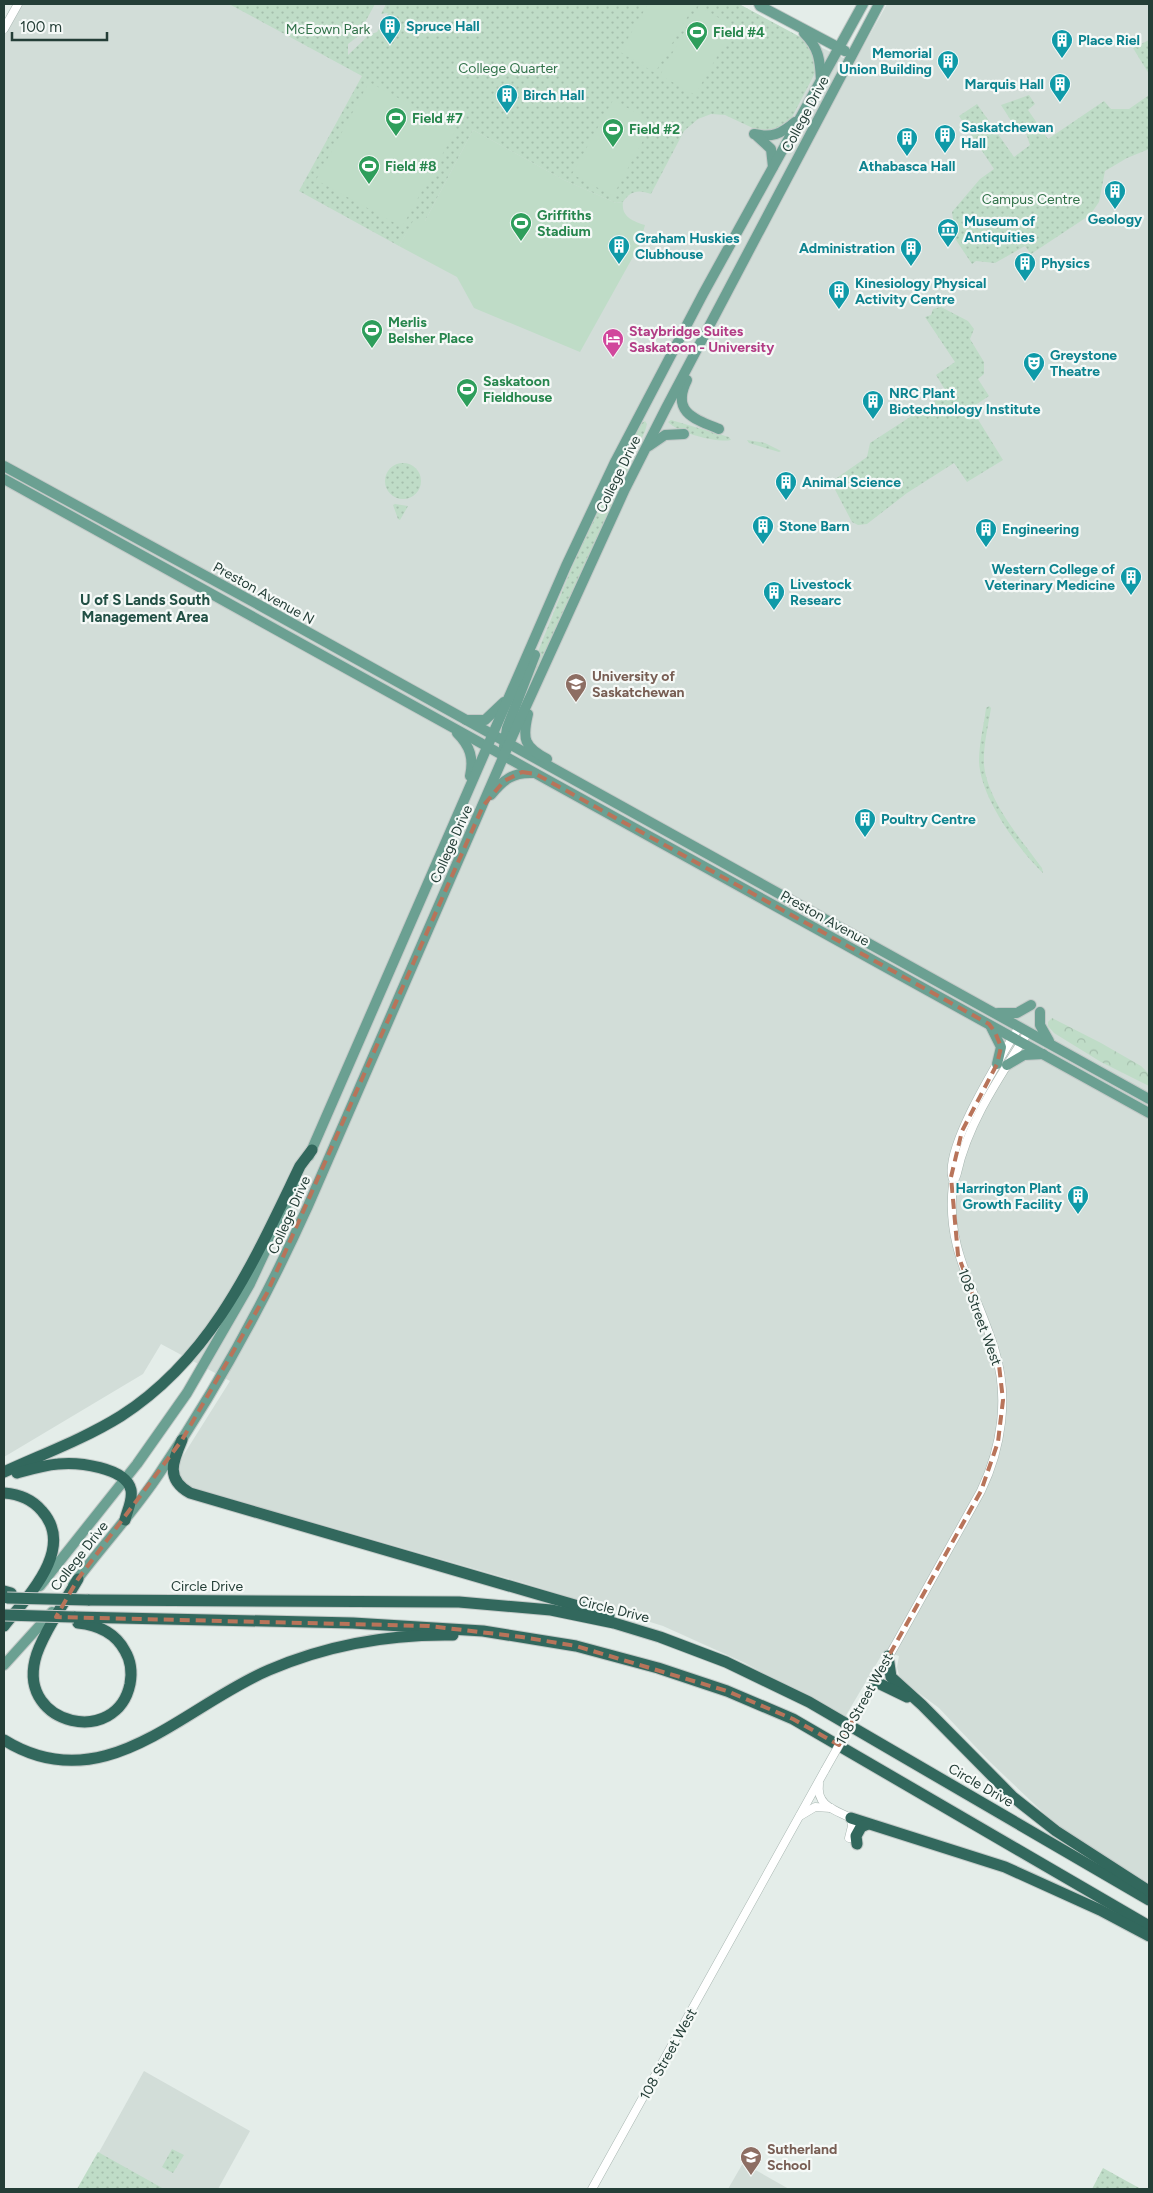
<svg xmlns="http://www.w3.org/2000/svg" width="1153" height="2193" viewBox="0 0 1153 2193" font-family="Figtree,sans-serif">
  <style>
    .built { fill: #d2ddd8 }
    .grass { fill: url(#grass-dots) }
    .forest { fill: url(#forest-crowns) }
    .garden { fill: #bfdcc7 }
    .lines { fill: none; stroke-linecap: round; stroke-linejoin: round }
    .minor-casing { stroke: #a7b5b0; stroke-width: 9 }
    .major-casing { stroke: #c2c9c7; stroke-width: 12 }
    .highway-casing { stroke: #c2c9c7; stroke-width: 13 }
    .minor { stroke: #fff; stroke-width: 8 }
    .major { stroke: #6ba092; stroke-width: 10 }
    .highway { stroke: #32685d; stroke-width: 11 }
    .minor-bridge-casing { stroke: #a7b5b0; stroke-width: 9; stroke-linecap: butt }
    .highway-bridge-casing { stroke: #c2c9c7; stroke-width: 13; stroke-linecap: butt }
    .minor-bridge { stroke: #fff; stroke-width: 8 }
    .highway-bridge { stroke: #32685d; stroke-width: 11 }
    .marked { fill: none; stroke: #b8745a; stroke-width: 4; stroke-dasharray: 10 6; stroke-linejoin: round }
    .labels { text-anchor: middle; stroke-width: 4.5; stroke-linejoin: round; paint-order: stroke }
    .culture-label { font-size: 14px; font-weight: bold; fill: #0d838f; stroke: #f5f9f7; text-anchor: start }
    .park-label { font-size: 14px; fill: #31724a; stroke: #f5f9f7 }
    .leisure-label { font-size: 14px; font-weight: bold; fill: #27864d; stroke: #f5f9f7; text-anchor: start }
    .street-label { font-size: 14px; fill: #243e37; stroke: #f5f9f7 }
    .hotel-label { font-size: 14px; font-weight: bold; fill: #b23c85; stroke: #f5f9f7; text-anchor: start }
    .education-label { font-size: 14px; font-weight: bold; fill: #785e54; stroke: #f5f9f7; text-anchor: start }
    .neighbourhood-label { font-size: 15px; font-weight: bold; fill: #214f44; stroke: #f5f9f7 }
  </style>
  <defs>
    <pattern id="grass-dots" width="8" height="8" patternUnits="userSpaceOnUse" patternTransform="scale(1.25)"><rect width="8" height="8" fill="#bfdcc7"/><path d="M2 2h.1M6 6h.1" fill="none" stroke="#a4beac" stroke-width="1.8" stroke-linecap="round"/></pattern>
    <pattern id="forest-crowns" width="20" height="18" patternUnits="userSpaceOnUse" patternTransform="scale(1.25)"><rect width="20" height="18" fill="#bfdcc7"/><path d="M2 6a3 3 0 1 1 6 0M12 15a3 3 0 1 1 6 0" fill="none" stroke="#a4beac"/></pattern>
  </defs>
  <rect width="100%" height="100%" fill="#e4ede9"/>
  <g class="built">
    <polygon points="18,4 739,4 799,37 854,63 887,4 1149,4 1149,1883 1072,1835 1051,1820 988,1760 939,1708 900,1679 897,1667 899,1656 884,1651 845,1717 745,1663 663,1626 524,1583 188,1486 183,1483 177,1469 181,1459 230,1381 161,1344 143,1374 4,1457 4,29"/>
    <polygon points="144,2071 250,2131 218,2189 161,2189 98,2154"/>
    <polygon points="743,2163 789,2189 728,2189"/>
  </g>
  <g class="grass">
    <path d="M 229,4 L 375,4 L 363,26 L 361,34 L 348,44 L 348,55 L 369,35 L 377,32 L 388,13 L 381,14 L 386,4 L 739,4 L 804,39 L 814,52 L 816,71 L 789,123 L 774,132 L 757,130 L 725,115 L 711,114 L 698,119 L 684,131 L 651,194 C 638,189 630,191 623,202 L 616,203 L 564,180 L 473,130 L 425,221 L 413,222 L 399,246 L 299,191 L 362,76 Z"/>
    <polygon points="1149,40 1149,74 1133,48"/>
    <polygon points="1029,95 1035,104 1028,110 1048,139 1104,101 1111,109 1129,109 1149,95 1149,149 1127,158 1105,171 1099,202 1090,215 1031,254 1025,246 995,263 976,261 972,264 952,234 954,226 952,212 980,179 994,169 959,116 977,104 1014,157 1030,145 1025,130 1017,130 1001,105"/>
    <polygon points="941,307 968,321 974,329 970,339 984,362 984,374 978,379 989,396 971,408 1003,460 967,482 954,463 907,493 867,524 858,525 852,522 831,482 867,457 870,443 947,393 936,375 955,362 925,317 931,315 933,309"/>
    <path d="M 671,420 L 729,437 L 731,440 C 717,443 678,433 668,422 Z"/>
    <polygon points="645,421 647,424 645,431 518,715 507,729 578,552 601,499 640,424"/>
    <polygon points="747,440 765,443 781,451 779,452 749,443"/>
    <circle cx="403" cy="481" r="18"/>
    <polygon points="395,504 408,506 400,520 398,519 393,505"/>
    <path d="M 989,706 L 991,708 C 988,727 983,746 984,765 C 988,802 1021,839 1042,868 L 1043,873 C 1018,849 980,797 979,761 C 979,743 984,725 986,708 Z"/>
    <polygon points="172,2149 184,2155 173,2173 162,2167"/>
    <polygon points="98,2152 164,2189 77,2189"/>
    <polygon points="1103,2168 1141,2189 1092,2189"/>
  </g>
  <polygon class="forest" points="1052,1018 1101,1043 1141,1066 1149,1074 1149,1086 1101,1062 1054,1033 1048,1026 1048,1022"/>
  <g class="garden">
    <polygon points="648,4 695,4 655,73 620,52"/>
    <polygon points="699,6 734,27 695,95 660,75"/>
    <polygon points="369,82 456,130 402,227 316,180"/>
    <polygon points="613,100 653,122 613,196 572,174"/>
    <path d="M 473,130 L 564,180 L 616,203 L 623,202 C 621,217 633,221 645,225 L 639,246 L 580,352 L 474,308 L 457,277 L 399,246 L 413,221 L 425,221 Z"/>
  </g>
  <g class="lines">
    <g class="minor-casing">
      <g id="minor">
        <polyline points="4,29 18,4"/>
        <path d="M 954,1181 C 938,1156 1004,1052 1019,1027"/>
        <path d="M 864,1701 L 981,1491 C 1002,1447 1009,1397 995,1351 C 977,1291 945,1250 953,1184 C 954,1180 956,1177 957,1173 C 968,1122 1001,1075 1028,1032"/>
        <path d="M 819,1784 C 816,1806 835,1810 851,1818 L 852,1826 L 849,1838"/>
        <polyline points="800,1816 815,1807 831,1808"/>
        <polyline points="592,2189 825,1770"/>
      </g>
    </g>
    <g class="major-casing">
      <g id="major">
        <polyline points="759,4 760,6 845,51"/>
        <path d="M 804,33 C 819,48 820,60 821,80"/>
        <path d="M 754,134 C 772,138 781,134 795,122"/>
        <polyline points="757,136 771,149 773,167"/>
        <path d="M 687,380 C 671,412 694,419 719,429"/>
        <polyline points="649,446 665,435 684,434"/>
        <polyline points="4,466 259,605 1149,1099"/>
        <polyline points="4,479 1149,1113"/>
        <path d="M 528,714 C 522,739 524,747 547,759"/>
        <polyline points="466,720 485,720 504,702"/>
        <path d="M 457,733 C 470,746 474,758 470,776"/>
        <polyline points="504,747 507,728 535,655"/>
        <path d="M 491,795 C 503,780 513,772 533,773"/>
        <polyline points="1040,1012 1040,1025 1049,1041"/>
        <polyline points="998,1013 1017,1013 1031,1005"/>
        <polyline points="991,1027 1001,1047 997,1064"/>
        <polyline points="1007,1065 1024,1055 1043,1054"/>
        <polyline points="309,1156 566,566 615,462 703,294 863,4"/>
        <path d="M 73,1585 C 101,1547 133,1513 159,1474 C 217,1389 266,1299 308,1206 L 512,737 L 625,489 L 666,408 L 879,4"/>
        <polyline points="40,1586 137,1464 187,1393 250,1284 298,1181"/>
        <polyline points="4,1665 52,1612"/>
      </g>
    </g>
    <g class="highway-casing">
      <g id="highway">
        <path d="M 182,1440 C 173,1461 165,1479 190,1493 L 609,1615"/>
        <path d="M 4,1472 C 43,1454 84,1439 121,1416 C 213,1357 254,1261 300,1166 L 312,1150"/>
        <path d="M 17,1473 C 31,1469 44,1465 58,1464 C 77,1462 126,1467 131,1490 C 133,1500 127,1511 125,1520"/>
        <path d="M 4,1493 C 19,1494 32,1499 42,1511 C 76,1549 27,1597 4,1626"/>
        <path d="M 78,1579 C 66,1600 40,1638 35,1660 C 19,1726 117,1747 130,1684 C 132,1673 131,1661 125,1651 C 115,1632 98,1625 78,1623"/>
        <polyline points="4,1591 11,1593"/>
        <polyline points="88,1600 459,1602 551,1610 614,1623 660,1637 726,1662 809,1702 1149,1900"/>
        <polyline points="74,1617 353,1623 483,1631 576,1646 658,1668 727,1691 793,1719 1149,1926"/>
        <polyline points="888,1656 891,1677 922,1705 1013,1797 1056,1831 1149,1891"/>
        <polyline points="874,1681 907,1697"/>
        <path d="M 4,1740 C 104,1802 182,1707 269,1670 C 327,1645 390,1634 453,1635"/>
        <polyline points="851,1818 1005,1867 1100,1910 1149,1936"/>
        <polyline points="857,1844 856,1836 861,1827 868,1824"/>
      </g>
    </g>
    <use href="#minor" class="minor"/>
    <use href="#major" class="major"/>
    <use href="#highway" class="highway"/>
    <g class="minor-bridge-casing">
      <polyline id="minor-bridge" points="825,1770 864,1701"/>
    </g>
    <g class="highway-bridge-casing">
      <g id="highway-bridge">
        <polyline points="7,1598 88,1600"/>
        <polyline points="4,1615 74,1617"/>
      </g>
    </g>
    <use href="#minor-bridge" class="minor-bridge"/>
    <use href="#highway-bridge" class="highway-bridge"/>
  </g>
  <path class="marked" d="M 522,772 L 536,774 L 989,1024 L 995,1032 L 1001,1047 L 997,1064 L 962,1131 L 951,1177 L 958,1255 L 999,1365 L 1003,1400 L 998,1442 L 981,1491 L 839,1745 L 793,1719 L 727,1691 L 576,1646 L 522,1637 L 429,1626 L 56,1617 L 78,1579 L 182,1440 L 267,1293 L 483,806 L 504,781 Z"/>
  <defs>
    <g id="building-pin" transform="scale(1.125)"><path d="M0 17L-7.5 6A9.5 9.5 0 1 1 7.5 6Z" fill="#0f9aa8" stroke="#f5f9f7"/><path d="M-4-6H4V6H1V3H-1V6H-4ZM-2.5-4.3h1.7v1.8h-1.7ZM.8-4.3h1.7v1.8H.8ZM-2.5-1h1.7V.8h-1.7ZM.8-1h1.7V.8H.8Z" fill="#fff"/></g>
    <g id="stadium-pin" transform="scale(1.125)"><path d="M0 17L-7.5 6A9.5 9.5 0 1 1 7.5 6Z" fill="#2e9e5b" stroke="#f5f9f7"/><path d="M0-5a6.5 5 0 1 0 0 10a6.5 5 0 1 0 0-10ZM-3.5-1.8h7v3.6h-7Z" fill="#fff"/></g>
    <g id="museum-pin" transform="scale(1.125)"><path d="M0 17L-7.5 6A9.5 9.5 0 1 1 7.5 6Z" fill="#0f9aa8" stroke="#f5f9f7"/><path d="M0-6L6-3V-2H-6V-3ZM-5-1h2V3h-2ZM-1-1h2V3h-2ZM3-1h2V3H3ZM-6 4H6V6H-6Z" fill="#fff"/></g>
    <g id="hotel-pin" transform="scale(1.125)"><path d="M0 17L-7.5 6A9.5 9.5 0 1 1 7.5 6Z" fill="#d1479c" stroke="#f5f9f7"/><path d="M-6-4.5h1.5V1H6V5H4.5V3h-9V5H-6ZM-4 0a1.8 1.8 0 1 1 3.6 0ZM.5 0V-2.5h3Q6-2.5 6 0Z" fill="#fff"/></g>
    <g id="theatre-pin" transform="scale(1.125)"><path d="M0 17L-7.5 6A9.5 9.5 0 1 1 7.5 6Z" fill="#0f9aa8" stroke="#f5f9f7"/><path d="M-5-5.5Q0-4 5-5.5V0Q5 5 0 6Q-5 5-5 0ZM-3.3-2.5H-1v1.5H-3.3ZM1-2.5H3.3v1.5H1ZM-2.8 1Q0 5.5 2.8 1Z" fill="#fff"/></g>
    <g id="university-pin" transform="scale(1.125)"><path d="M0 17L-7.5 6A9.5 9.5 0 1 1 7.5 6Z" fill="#8d6e63" stroke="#f5f9f7"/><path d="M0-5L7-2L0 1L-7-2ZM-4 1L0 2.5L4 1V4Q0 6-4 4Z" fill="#fff"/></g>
    <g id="school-pin" transform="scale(1.125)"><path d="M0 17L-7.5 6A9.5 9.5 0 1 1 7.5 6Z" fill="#8d6e63" stroke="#f5f9f7"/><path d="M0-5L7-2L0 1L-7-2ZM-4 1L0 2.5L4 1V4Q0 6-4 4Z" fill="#fff"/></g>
  </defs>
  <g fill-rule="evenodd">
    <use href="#building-pin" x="390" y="26"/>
    <use href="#stadium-pin" x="697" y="32"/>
    <use href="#building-pin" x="1062" y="40"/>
    <use href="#building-pin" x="948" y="61"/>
    <use href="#building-pin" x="1060" y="84"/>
    <use href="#building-pin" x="507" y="95"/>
    <use href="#stadium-pin" x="396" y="118"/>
    <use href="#stadium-pin" x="613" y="129"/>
    <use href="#building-pin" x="945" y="135"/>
    <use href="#building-pin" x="907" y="138"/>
    <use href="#stadium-pin" x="369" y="166"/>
    <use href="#building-pin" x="1115" y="191"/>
    <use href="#stadium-pin" x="521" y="223"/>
    <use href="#museum-pin" x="948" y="229"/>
    <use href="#building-pin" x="619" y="246"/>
    <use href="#building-pin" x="911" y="248"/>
    <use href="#building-pin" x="1025" y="263"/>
    <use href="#building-pin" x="839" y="291"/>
    <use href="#stadium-pin" x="372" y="330"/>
    <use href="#hotel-pin" x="613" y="339"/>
    <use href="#theatre-pin" x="1034" y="363"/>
    <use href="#stadium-pin" x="467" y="389"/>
    <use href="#building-pin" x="873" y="401"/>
    <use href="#building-pin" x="786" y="482"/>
    <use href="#building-pin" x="763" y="526"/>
    <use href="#building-pin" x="986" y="529"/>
    <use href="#building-pin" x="1131" y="577"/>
    <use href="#building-pin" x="774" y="592"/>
    <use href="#university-pin" x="576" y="684"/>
    <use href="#building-pin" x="865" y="819"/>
    <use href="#building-pin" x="1078" y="1196"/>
    <use href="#school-pin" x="751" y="2157"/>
  </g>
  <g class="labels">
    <g class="culture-label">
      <text x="406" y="31">Spruce Hall</text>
      <text x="1078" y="45">Place Riel</text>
      <text x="932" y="58" text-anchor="end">Memorial<tspan x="932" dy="16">Union Building</tspan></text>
      <text x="1044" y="89" text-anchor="end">Marquis Hall</text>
      <text x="523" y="100">Birch Hall</text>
      <text x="961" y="132">Saskatchewan<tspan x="961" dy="16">Hall</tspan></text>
      <text x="907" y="171" text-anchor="middle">Athabasca Hall</text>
      <text x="1115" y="224" text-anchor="middle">Geology</text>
      <text x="964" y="226">Museum of<tspan x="964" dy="16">Antiquities</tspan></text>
      <text x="635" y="243">Graham Huskies<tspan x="635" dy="16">Clubhouse</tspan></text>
      <text x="895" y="253" text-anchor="end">Administration</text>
      <text x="1041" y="268">Physics</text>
      <text x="855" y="288">Kinesiology Physical<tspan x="855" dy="16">Activity Centre</tspan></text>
      <text x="1050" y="360">Greystone<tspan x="1050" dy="16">Theatre</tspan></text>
      <text x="889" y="398">NRC Plant<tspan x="889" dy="16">Biotechnology Institute</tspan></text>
      <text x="802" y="487">Animal Science</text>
      <text x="779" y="531">Stone Barn</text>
      <text x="1002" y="534">Engineering</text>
      <text x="1115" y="574" text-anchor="end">Western College of<tspan x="1115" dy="16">Veterinary Medicine</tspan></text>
      <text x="790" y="589">Livestock<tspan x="790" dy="16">Researc</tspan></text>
      <text x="881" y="824">Poultry Centre</text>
      <text x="1062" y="1193" text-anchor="end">Harrington Plant<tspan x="1062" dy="16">Growth Facility</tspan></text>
    </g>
    <g class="park-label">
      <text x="328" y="34">McEown Park</text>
      <text x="508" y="73">College Quarter</text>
      <text x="1031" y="204">Campus Centre</text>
    </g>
    <g class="leisure-label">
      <text x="713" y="37">Field #4</text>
      <text x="412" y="123">Field #7</text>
      <text x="629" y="134">Field #2</text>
      <text x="385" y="171">Field #8</text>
      <text x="537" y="220">Griffiths<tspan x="537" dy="16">Stadium</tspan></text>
      <text x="388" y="327">Merlis<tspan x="388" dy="16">Belsher Place</tspan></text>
      <text x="483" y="386">Saskatoon<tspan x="483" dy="16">Fieldhouse</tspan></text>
    </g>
    <g class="street-label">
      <text transform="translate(805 114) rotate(-62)" y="5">College Drive</text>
      <text transform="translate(618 474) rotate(-64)" y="5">College Drive</text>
      <text transform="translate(264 593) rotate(29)" y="5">Preston Avenue N</text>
      <text transform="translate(451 844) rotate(-66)" y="5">College Drive</text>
      <text transform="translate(825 918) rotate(29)" y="5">Preston Avenue</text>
      <text transform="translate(289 1215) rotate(-66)" y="5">College Drive</text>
      <text transform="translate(980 1317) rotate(70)" y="5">108 Street West</text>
      <text transform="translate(79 1556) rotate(-52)" y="5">College Drive</text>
      <text x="207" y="1591">Circle Drive</text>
      <text transform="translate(614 1609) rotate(14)" y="5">Circle Drive</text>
      <text transform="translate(864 1699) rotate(-61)" y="5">108 Street West</text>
      <text transform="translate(981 1785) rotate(30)" y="5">Circle Drive</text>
      <text transform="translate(668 2054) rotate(-61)" y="5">108 Street West</text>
    </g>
    <g class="hotel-label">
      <text x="629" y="336">Staybridge Suites<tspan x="629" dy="16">Saskatoon - University</tspan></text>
    </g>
    <g class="education-label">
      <text x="592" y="681">University of<tspan x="592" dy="16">Saskatchewan</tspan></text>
      <text x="767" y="2154">Sutherland<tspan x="767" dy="16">School</tspan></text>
    </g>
    <g class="neighbourhood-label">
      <text x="145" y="605">U of S Lands South<tspan x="145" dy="17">Management Area</tspan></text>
    </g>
  </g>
  <rect width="1153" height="2193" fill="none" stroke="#243e37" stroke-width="10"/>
  <path d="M12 32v8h95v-8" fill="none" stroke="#243e37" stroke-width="2.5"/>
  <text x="20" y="32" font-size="15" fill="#243e37" stroke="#f5f9f7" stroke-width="4" paint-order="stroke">100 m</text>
</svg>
